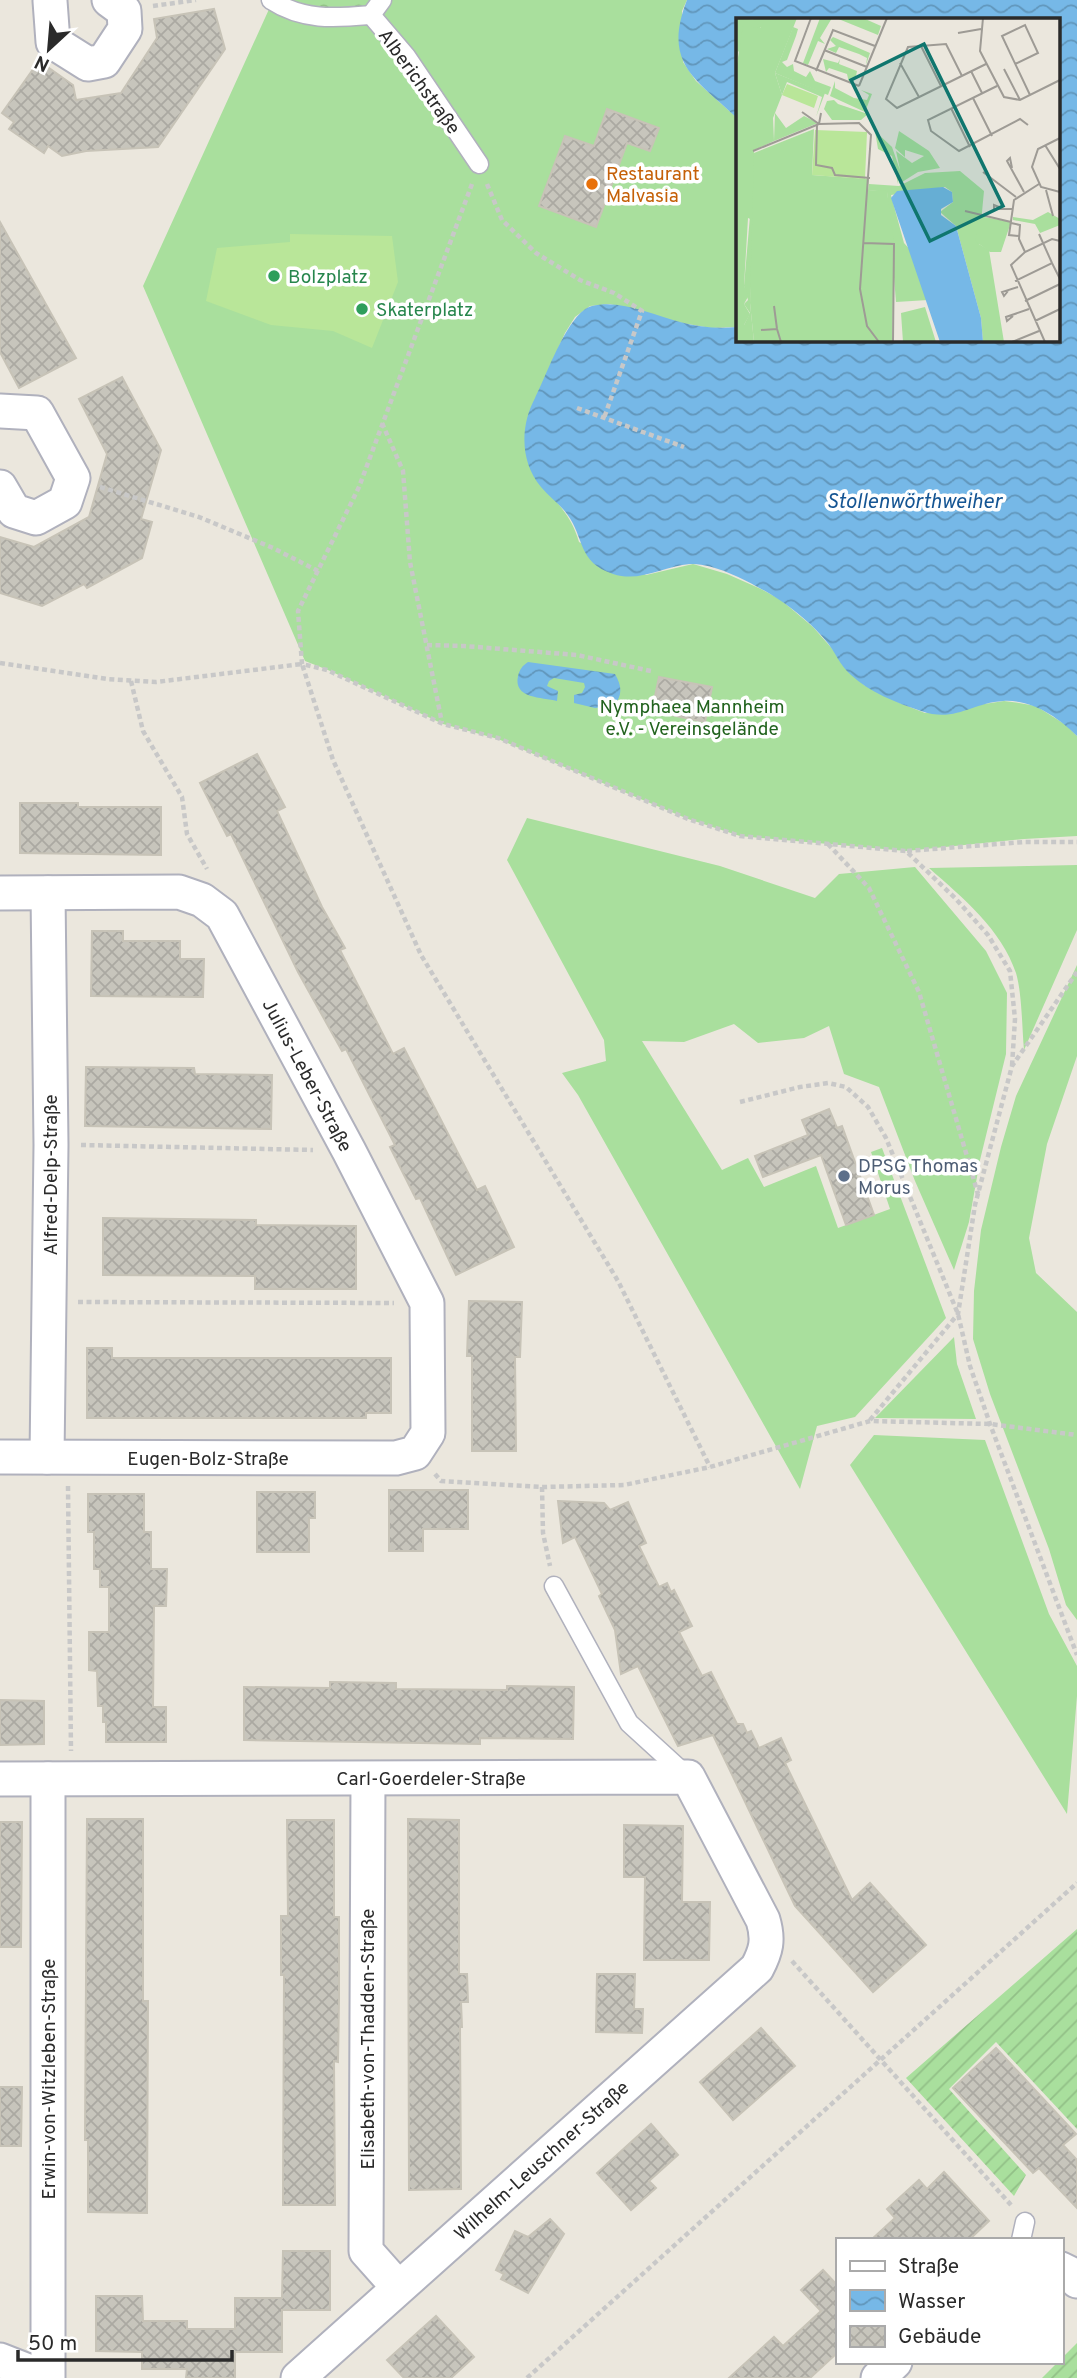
<svg xmlns="http://www.w3.org/2000/svg" width="1077" height="2378" viewBox="0 0 1077 2378" font-family="Overpass,sans-serif">
  <style>
    .grass { fill: #a9df9d }
    .forest { fill: url(#forest-crowns) }
    .garden { fill: url(#garden-furrows) }
    .pitch { fill: #b9e699 }
    .water { fill: url(#water-waves) }
    .building { fill: url(#building-cross-hatch); stroke: #c7c3b7; stroke-width: 2 }
    .lines { fill: none; stroke-linecap: round; stroke-linejoin: round }
    .service-casing { stroke: #b0b1bd; stroke-width: 21 }
    .minor-casing { stroke: #b0b1bd; stroke-width: 37 }
    .path { stroke: #c8c8c8; stroke-width: 4.5; stroke-dasharray: 5 3.5; stroke-linecap: butt }
    .service { stroke: #fff; stroke-width: 18 }
    .minor { stroke: #fff; stroke-width: 33 }
    .food-dot { fill: #e8710a; stroke: #fff; stroke-width: 2.5 }
    .leisure-dot { fill: #2e9e5b; stroke: #fff; stroke-width: 2.5 }
    .service-dot { fill: #5c6f8a; stroke: #fff; stroke-width: 2.5 }
    .labels { text-anchor: middle; stroke-width: 7; stroke-linejoin: round; paint-order: stroke }
    .street-label { font-size: 19px; fill: #2a2a2a; stroke: #fff }
    .food-label { font-size: 19px; fill: #c56008; stroke: #fff; text-anchor: start }
    .leisure-label { font-size: 19px; fill: #27864d; stroke: #fff; text-anchor: start }
    .park-label { font-size: 19px; fill: #22631e; stroke: #fff }
    .service-label { font-size: 19px; fill: #4e5e75; stroke: #fff; text-anchor: start }
    .water-label { font-size: 21px; font-style: italic; fill: #155593; stroke: #fff }
    .inset-road { fill: none; stroke: #9e9b95; stroke-width: 2 }
    .view { fill: #0f766e; fill-opacity: 0.15; stroke: #0f766e; stroke-width: 3.5 }
    .inset-edge { fill: none; stroke: #2a2a2a; stroke-width: 3.5 }
  </style>
  <defs>
    <pattern id="forest-crowns" width="20" height="18" patternUnits="userSpaceOnUse" patternTransform="scale(1.75)"><rect width="20" height="18" fill="#a9df9d"/><path d="M2 6a3 3 0 1 1 6 0M12 15a3 3 0 1 1 6 0" fill="none" stroke="#92c087"/></pattern>
    <pattern id="garden-furrows" width="10" height="10" patternUnits="userSpaceOnUse" patternTransform="scale(1.75)"><rect width="10" height="10" fill="#a9df9d"/><path d="M-1 1l2-2M0 10L10 0M9 11l2-2" fill="none" stroke="#92c087"/></pattern>
    <pattern id="water-waves" width="16" height="10" patternUnits="userSpaceOnUse" patternTransform="scale(1.75)"><rect width="16" height="10" fill="#76b8e7"/><path d="M0 5q4-4 8 0t8 0" fill="none" stroke="#6196bb"/></pattern>
    <pattern id="building-cross-hatch" width="8" height="8" patternUnits="userSpaceOnUse" patternTransform="scale(1.75)"><rect width="8" height="8" fill="#c7c5bc"/><path d="M0 0l8 8M0 8l8-8" fill="none" stroke="#aba9a2"/></pattern>
  </defs>
  <rect width="100%" height="100%" fill="#ebe7dd"/>
  <g class="grass">
    <path d="M 377,0 L 687,0 L 682,11 L 683,62 L 696,81 L 737,118 L 737,327 L 711,328 L 682,323 L 610,304 L 590,306 L 575,317 L 565,333 L 539,391 L 555,500 C 567,514 574,525 579,542 L 646,575 L 693,564 L 727,574 L 761,589 L 781,600 L 813,627 L 864,685 L 902,704 L 925,713 L 1004,701 L 1019,703 L 1036,706 L 1066,725 L 1077,736 L 1077,836 L 1024,839 L 906,851 L 740,836 L 688,819 L 498,739 L 443,724 L 328,670 L 305,661 L 143,286 L 270,7 Z"/>
    <polygon points="527,818 720,866 815,898 839,874 915,867 986,951 1007,993 1006,1054 980,1160 969,1222 954,1270 915,1181 879,1087 844,1074 829,1026 804,1038 758,1043 734,1024 684,1042 642,1041 722,1170 748,1158 764,1187 816,1166 838,1228 890,1209 871,1152 882,1148 946,1318 855,1417 817,1426 800,1489 578,1095 562,1073 606,1061 604,1040 507,860"/>
    <path d="M 1077,865 L 1077,930 L 1024,1050 C 1022,1028 1022,993 1016,973 C 1001,929 963,898 929,868 Z"/>
    <polygon points="1077,965 1077,1056 1047,1144 1029,1238 1036,1273 1077,1312 1077,1620 1066,1605 1049,1549 990,1394 973,1339 974,1291 981,1230 1001,1147 1016,1096"/>
    <polygon points="954,1337 957,1364 976,1419 875,1418"/>
    <polygon points="874,1435 985,1440 1049,1614 1077,1666 1077,1696 1067,1814 850,1465"/>
  </g>
  <polygon class="forest" points="290,0 377,0 364,14 321,18"/>
  <g class="garden">
    <polygon points="1077,1929 1077,2129 996,2042 949,2089 1026,2175 1014,2196 906,2078"/>
    <polygon points="1077,2343 1077,2378 1042,2378 1058,2362 1061,2362 1061,2359"/>
  </g>
  <polygon class="pitch" points="290,234 392,236 398,282 372,348 333,331 271,325 206,301 217,248 290,242"/>
  <g class="water">
    <path d="M 687,0 L 1077,0 L 1077,736 C 1058,717 1032,699 1003,701 C 971,703 955,723 921,711 C 897,703 869,692 851,675 C 840,666 835,651 826,641 C 813,625 795,610 778,599 C 758,586 715,562 690,564 C 663,566 640,583 613,574 C 577,562 585,538 567,514 C 560,504 549,497 541,487 C 520,462 520,426 535,398 C 547,375 568,312 592,306 C 620,299 653,315 680,322 C 698,327 719,329 737,327 L 738,340 L 1058,340 L 1058,19 L 738,19 L 737,118 C 696,79 662,64 687,0 Z"/>
    <path d="M 528,662 L 615,674 C 622,686 623,696 613,706 L 595,708 L 574,703 L 574,695 L 582,693 L 585,687 L 584,683 L 554,678 L 549,681 L 547,686 L 558,691 L 557,701 C 542,697 513,699 518,676 C 520,669 522,666 528,662 Z"/>
  </g>
  <g class="building">
    <polygon points="214,9 225,49 158,147 86,151 62,156 48,146 44,153 9,129 14,122 2,113 39,61 73,85 76,100 121,93 157,38 154,19"/>
    <polygon points="607,109 659,128 650,151 627,143 596,227 539,206 565,136 594,146"/>
    <polygon points="0,222 76,358 19,388 0,352"/>
    <polygon points="122,377 161,450 141,519 152,522 142,558 87,588 84,584 42,606 0,593 0,537 34,547 89,517 107,454 79,399"/>
    <polygon points="659,677 712,687 705,722 652,711"/>
    <polygon points="257,754 285,807 277,811 322,907 345,948 340,950 393,1054 404,1048 477,1190 485,1186 514,1247 456,1275 420,1198 416,1199 390,1147 395,1145 346,1049 342,1051 298,972 231,834 227,836 200,783"/>
    <polygon points="20,803 78,803 78,807 161,807 161,855 20,853"/>
    <polygon points="92,931 123,931 123,941 180,941 180,959 204,959 203,997 91,996"/>
    <polygon points="86,1067 194,1068 195,1074 272,1075 271,1129 85,1126"/>
    <polygon points="829,1109 837,1128 842,1126 874,1215 846,1225 821,1155 763,1177 755,1156 808,1135 802,1120"/>
    <polygon points="103,1218 256,1220 256,1225 356,1226 356,1289 255,1289 255,1276 103,1275"/>
    <polygon points="469,1301 522,1302 520,1357 515,1357 516,1451 472,1451 472,1356 467,1356"/>
    <polygon points="87,1348 112,1348 112,1358 391,1358 391,1413 366,1413 366,1418 87,1418"/>
    <polygon points="389,1490 468,1490 468,1529 423,1529 423,1551 389,1551"/>
    <polygon points="257,1492 315,1492 315,1518 309,1518 309,1552 257,1552"/>
    <polygon points="88,1494 144,1494 144,1532 151,1532 151,1569 167,1569 166,1606 154,1606 153,1707 166,1707 166,1742 106,1742 106,1722 103,1722 103,1706 98,1706 97,1671 89,1670 89,1632 109,1632 109,1587 100,1587 100,1569 94,1569 94,1532 88,1532"/>
    <polygon points="558,1501 604,1503 610,1510 628,1502 646,1543 639,1546 659,1587 667,1583 671,1592 674,1590 692,1626 679,1632 702,1676 711,1672 737,1724 743,1724 747,1733 751,1731 759,1748 781,1738 791,1760 785,1763 852,1900 870,1883 926,1945 873,1992 795,1906 713,1735 678,1746 638,1666 621,1674 615,1630 599,1596 602,1594 575,1537 563,1543"/>
    <polygon points="330,1682 396,1683 396,1689 507,1690 507,1686 574,1687 573,1739 480,1738 480,1744 244,1740 244,1687 330,1688"/>
    <polygon points="0,1700 44,1701 44,1744 0,1745"/>
    <polygon points="87,1819 143,1819 143,2001 148,2001 147,2213 88,2212 88,2140 85,2140"/>
    <polygon points="408,1819 459,1820 459,1974 467,1974 468,2002 461,2002 462,2027 460,2027 461,2189 409,2190"/>
    <polygon points="287,1820 334,1820 334,1917 339,1917 339,1998 338,2062 334,2061 335,2205 283,2205 284,1975 281,1975 281,1916 288,1916"/>
    <polygon points="0,1822 22,1822 21,1947 0,1947"/>
    <polygon points="624,1825 683,1826 682,1902 710,1902 709,1960 644,1960 645,1877 624,1877"/>
    <polygon points="597,1974 635,1974 634,2009 643,2009 642,2033 596,2032"/>
    <polygon points="761,2028 795,2066 733,2120 700,2082"/>
    <polygon points="996,2048 1076,2134 1063,2145 1077,2160 1077,2208 1039,2168 1033,2173 953,2088"/>
    <polygon points="0,2087 22,2087 21,2146 0,2146"/>
    <polygon points="651,2124 678,2155 649,2181 656,2188 631,2210 597,2173"/>
    <polygon points="944,2172 989,2221 969,2240 871,2240 895,2218 887,2209 919,2180 927,2189"/>
    <polygon points="550,2219 564,2234 528,2293 501,2279 504,2274 496,2270 515,2231 528,2237"/>
    <polygon points="283,2251 330,2251 330,2310 282,2310 282,2352 235,2352 235,2378 186,2378 187,2369 142,2369 142,2352 96,2351 96,2296 142,2296 143,2321 187,2321 187,2329 235,2329 235,2298 282,2298"/>
    <polygon points="823,2270 837,2285 837,2353 810,2378 729,2378 774,2337 783,2346 821,2311 801,2290"/>
    <polygon points="436,2316 474,2357 451,2378 404,2378 387,2360"/>
  </g>
  <g class="lines">
    <g class="service-casing">
      <g id="service">
        <path d="M 271,0 C 303,21 335,18 371,15 L 406,56 L 479,164"/>
        <polyline points="371,15 382,0"/>
        <polyline points="554,1586 629,1723 687,1776"/>
        <polyline points="1021,2240 1025,2222"/>
      </g>
    </g>
    <g class="minor-casing">
      <g id="minor">
        <polyline points="50,1 53,42 88,64 104,61 125,29 124,11 109,0"/>
        <polyline points="0,411 37,413 73,478 65,502 36,518 14,511 0,487"/>
        <polyline points="0,893 179,892 202,900 222,915 349,1151 427,1303 428,1433 415,1453 396,1458 0,1457"/>
        <polyline points="47,1457 51,1145 48,893"/>
        <path d="M 0,1779 L 688,1777 L 763,1920 C 769,1940 766,1951 757,1968 L 298,2378"/>
        <polyline points="368,1779 366,2251 398,2287"/>
        <polyline points="1061,2269 1071,2274 1077,2281"/>
        <polyline points="0,2360 46,2378"/>
        <polyline points="48,2378 48,1779"/>
        <polyline points="878,2378 895,2362"/>
      </g>
    </g>
    <g class="path">
      <polyline points="153,6 196,0"/>
      <polyline points="472,184 359,487 298,611 302,664 327,670 443,724 498,738 688,819 740,836 906,851 955,898 988,935 1010,971 1015,1019 1012,1066"/>
      <polyline points="487,184 502,220 536,253 580,280 614,293 642,311 604,418"/>
      <polyline points="577,408 684,447"/>
      <polyline points="382,423 403,471 410,562 442,723"/>
      <polyline points="100,487 199,517 273,548 318,571"/>
      <polyline points="427,645 464,646 577,655 651,671"/>
      <polyline points="0,663 107,679 156,682 302,664 333,760 421,955 618,1281 710,1467"/>
      <polyline points="131,681 143,731 182,797 187,834 207,869"/>
      <polyline points="828,844 869,888 919,992 978,1194"/>
      <polyline points="907,851 1024,842 1077,842"/>
      <polyline points="740,1102 800,1087 828,1083 846,1087 868,1107 886,1138 958,1314 970,1366 990,1424 1077,1655"/>
      <polyline points="81,1145 313,1150"/>
      <polyline points="78,1302 394,1303"/>
      <polyline points="870,1420 958,1314 975,1205 1012,1066 1077,972"/>
      <polyline points="435,1474 441,1481 542,1487 624,1485 710,1467 870,1421 990,1424 1077,1435"/>
      <polyline points="68,1486 71,1751"/>
      <polyline points="542,1487 543,1533 550,1566"/>
      <polyline points="792,1961 1011,2205"/>
      <polyline points="527,2378 1077,1883"/>
    </g>
    <use href="#service" class="service"/>
    <use href="#minor" class="minor"/>
  </g>
  <circle class="food-dot" cx="592" cy="184" r="7"/>
  <g class="leisure-dot">
    <circle cx="274" cy="276" r="7"/>
    <circle cx="362" cy="309" r="7"/>
  </g>
  <circle class="service-dot" cx="844" cy="1176" r="7"/>
  <g class="labels">
    <g class="street-label">
      <text transform="translate(420 81) rotate(54)" y="7">Alberichstraße</text>
      <text transform="translate(308 1075) rotate(62)" y="7">Julius-Leber-Straße</text>
      <text transform="translate(50 1175) rotate(-90)" y="7">Alfred-Delp-Straße</text>
      <text x="208" y="1465">Eugen-Bolz-Straße</text>
      <text x="431" y="1785">Carl-Goerdeler-Straße</text>
      <text transform="translate(367 2039) rotate(-90)" y="7">Elisabeth-von-Thadden-Straße</text>
      <text transform="translate(48 2079) rotate(-90)" y="7">Erwin-von-Witzleben-Straße</text>
      <text transform="translate(541 2160) rotate(-42)" y="7">Wilhelm-Leuschner-Straße</text>
    </g>
    <g class="food-label">
      <text x="606" y="180">Restaurant<tspan x="606" dy="22">Malvasia</tspan></text>
    </g>
    <g class="leisure-label">
      <text x="288" y="283">Bolzplatz</text>
      <text x="376" y="316">Skaterplatz</text>
    </g>
    <g class="park-label">
      <text x="692" y="713">Nymphaea Mannheim<tspan x="692" dy="22">e.V. - Vereinsgelände</tspan></text>
    </g>
    <g class="service-label">
      <text x="858" y="1172">DPSG Thomas<tspan x="858" dy="22">Morus</tspan></text>
    </g>
    <g class="water-label">
      <text x="914" y="508">Stollenwörthweiher</text>
    </g>
  </g>
  <g transform="translate(736 18)">
    <rect width="324" height="324" fill="#ebe7dd"/>
    <path d="M 0,0 L 22,2 L 25,11 L 2,34 L 0,52 ZM 100,0 L 127,0 L 145,8 L 142,17 ZM 39,55 L 89,75 L 80,99 L 86,79 L 51,64 L 46,77 ZM 98,82 L 102,86 L 132,96 L 125,102 L 96,102 L 88,91 L 91,83 ZM 39,95 L 50,110 L 68,98 L 82,105 L 38,123 ZM 139,113 L 156,129 L 164,152 L 160,133 L 176,145 L 188,138 L 169,132 L 169,139 L 159,130 L 163,113 L 193,133 L 204,150 L 182,154 L 163,166 L 162,156 L 162,166 L 156,138 L 142,131 ZM 224,153 L 248,173 L 243,226 L 253,232 L 268,324 L 247,324 L 245,300 L 220,208 L 204,194 L 217,184 L 216,174 L 209,169 L 155,177 L 168,225 L 177,235 L 192,282 L 160,284 L 151,174 L 132,172 L 133,166 L 163,168 L 189,155 ZM 312,194 L 324,201 L 324,207 L 304,215 L 299,206 L 277,202 L 277,199 L 297,202 ZM 14,198 L 19,203 L 14,285 L 18,324 L 8,324 L 8,307 L 14,295 L 8,286 L 12,282 L 8,268 ZM 189,289 L 200,324 L 167,324 L 165,295 Z" fill="#a9df9d"/>
    <path d="M 16,0 L 61,0 L 39,55 L 46,77 L 37,100 L 38,123 L 18,132 L 19,203 L 12,200 L 8,268 L 13,277 L 8,286 L 14,296 L 8,307 L 8,324 L 0,324 L 0,52 L 7,8 L 25,10 ZM 243,198 L 275,204 L 265,234 L 254,234 L 239,223 Z" fill="#a9df9d"/>
    <path d="M 84,0 L 96,0 L 84,20 L 89,26 L 82,23 L 72,47 L 67,45 ZM 57,9 L 62,11 L 60,18 L 51,42 L 46,44 L 51,49 L 57,46 L 58,53 L 70,59 L 74,53 L 79,63 L 95,69 L 92,77 L 39,55 ZM 97,19 L 134,35 L 130,47 L 131,40 L 123,36 L 103,29 L 100,35 L 91,31 L 100,28 L 94,22 ZM 87,41 L 102,45 L 104,41 L 103,46 L 121,53 L 120,58 L 113,65 L 111,56 L 93,50 L 90,54 ZM 99,63 L 99,70 L 118,80 L 131,82 L 133,77 L 125,72 L 136,76 L 129,94 L 94,78 ZM 78,111 L 76,157 L 133,161 L 132,172 L 151,173 L 158,225 L 156,324 L 18,324 L 14,285 L 18,135 Z" fill="#a9df9d"/>
    <path d="M 51,66 L 82,78 L 78,90 L 46,77 ZM 79,112 L 131,114 L 129,161 L 76,157 Z" fill="#b9e699"/>
    <path d="M 207,169 L 216,174 L 217,184 L 205,191 L 205,197 L 220,208 L 245,300 L 247,324 L 204,324 L 155,180 L 161,173 Z" fill="#76b8e7"/>
    <path class="inset-road" d="M 75,0 L 59,43 L 123,68M 247,0 L 244,33 L 268,79 L 284,82 L 324,62M 222,15 L 245,11M 185,28 L 205,68M 88,32 L 131,49M 164,45 L 183,79M 279,46 L 302,35 L 289,7 L 266,18 L 294,77M 268,51 L 284,82M 80,53 L 97,12 L 139,28M 235,53 L 246,75M 226,58 L 210,26 L 172,29 L 150,81 L 161,90 L 250,46M 123,68 L 151,0M 261,68 L 192,102 L 195,113 L 223,133 L 284,101 L 292,107M 237,80 L 256,118M 215,90 L 234,129M 66,94 L 83,106 L 123,105 L 135,117 L 124,271 L 131,308 L 143,324M 81,107 L 80,147 L 96,150 L 99,157 L 134,160M 324,120 L 302,131 L 296,149 L 305,169 L 324,174M 309,127 L 324,151M 17,133 L 83,106 L 85,95M 276,150 L 274,140 L 271,143 L 288,174M 247,154 L 280,179M 310,172 L 317,198M 263,189 L 258,187 L 258,191 L 277,191M 229,193 L 275,204M 275,205 L 284,207 L 283,221 L 289,234M 303,216 L 316,245M 283,218 L 273,217 L 278,182 L 303,166M 128,225 L 158,226 L 157,324M 279,263 L 316,245 L 324,261M 272,273 L 268,278 L 266,274 L 282,269M 289,283 L 324,266M 38,288 L 41,311M 277,298 L 271,303 L 270,299 L 293,291M 299,303 L 324,291M 25,312 L 41,311 L 45,324M 276,324 L 303,313M 309,324 L 275,247 L 289,234 L 316,221 L 324,223"/>
    <path class="view" d="M 188,26 L 267,188 L 194,223 L 115,62 Z"/>
    <rect width="324" height="324" class="inset-edge"/>
  </g>
  <rect x="836" y="2238" width="228" height="126" fill="#ffffff" stroke="#aaaaaa" stroke-width="2"/>
  <rect x="850" y="2261" width="35" height="10" fill="#ffffff" stroke="#aaaaaa" stroke-width="2"/>
  <text x="898" y="2273" font-size="21" fill="#2a2a2a">Straße</text>
  <rect x="850" y="2290" width="35" height="21" fill="url(#water-waves)" stroke="#aaaaaa" stroke-width="2"/>
  <text x="898" y="2308" font-size="21" fill="#2a2a2a">Wasser</text>
  <rect x="850" y="2326" width="35" height="21" fill="url(#building-cross-hatch)" stroke="#aaaaaa" stroke-width="2"/>
  <text x="898" y="2343" font-size="21" fill="#2a2a2a">Gebäude</text>
  <g transform="translate(49 49) rotate(206)" stroke="#ffffff" stroke-width="5" paint-order="stroke">
  <path d="M0-5L12 26L0 18L-12 26Z" fill="#2a2a2a"/>
  <text y="-10" font-size="19" font-weight="bold" text-anchor="middle" fill="#2a2a2a">N</text>
  </g>
  <path d="M18 2350v10h214v-10" fill="none" stroke="#2a2a2a" stroke-width="3.5"/>
  <text x="28" y="2350" font-size="21" fill="#2a2a2a" stroke="#ffffff" stroke-width="5" paint-order="stroke">50 m</text>
</svg>
